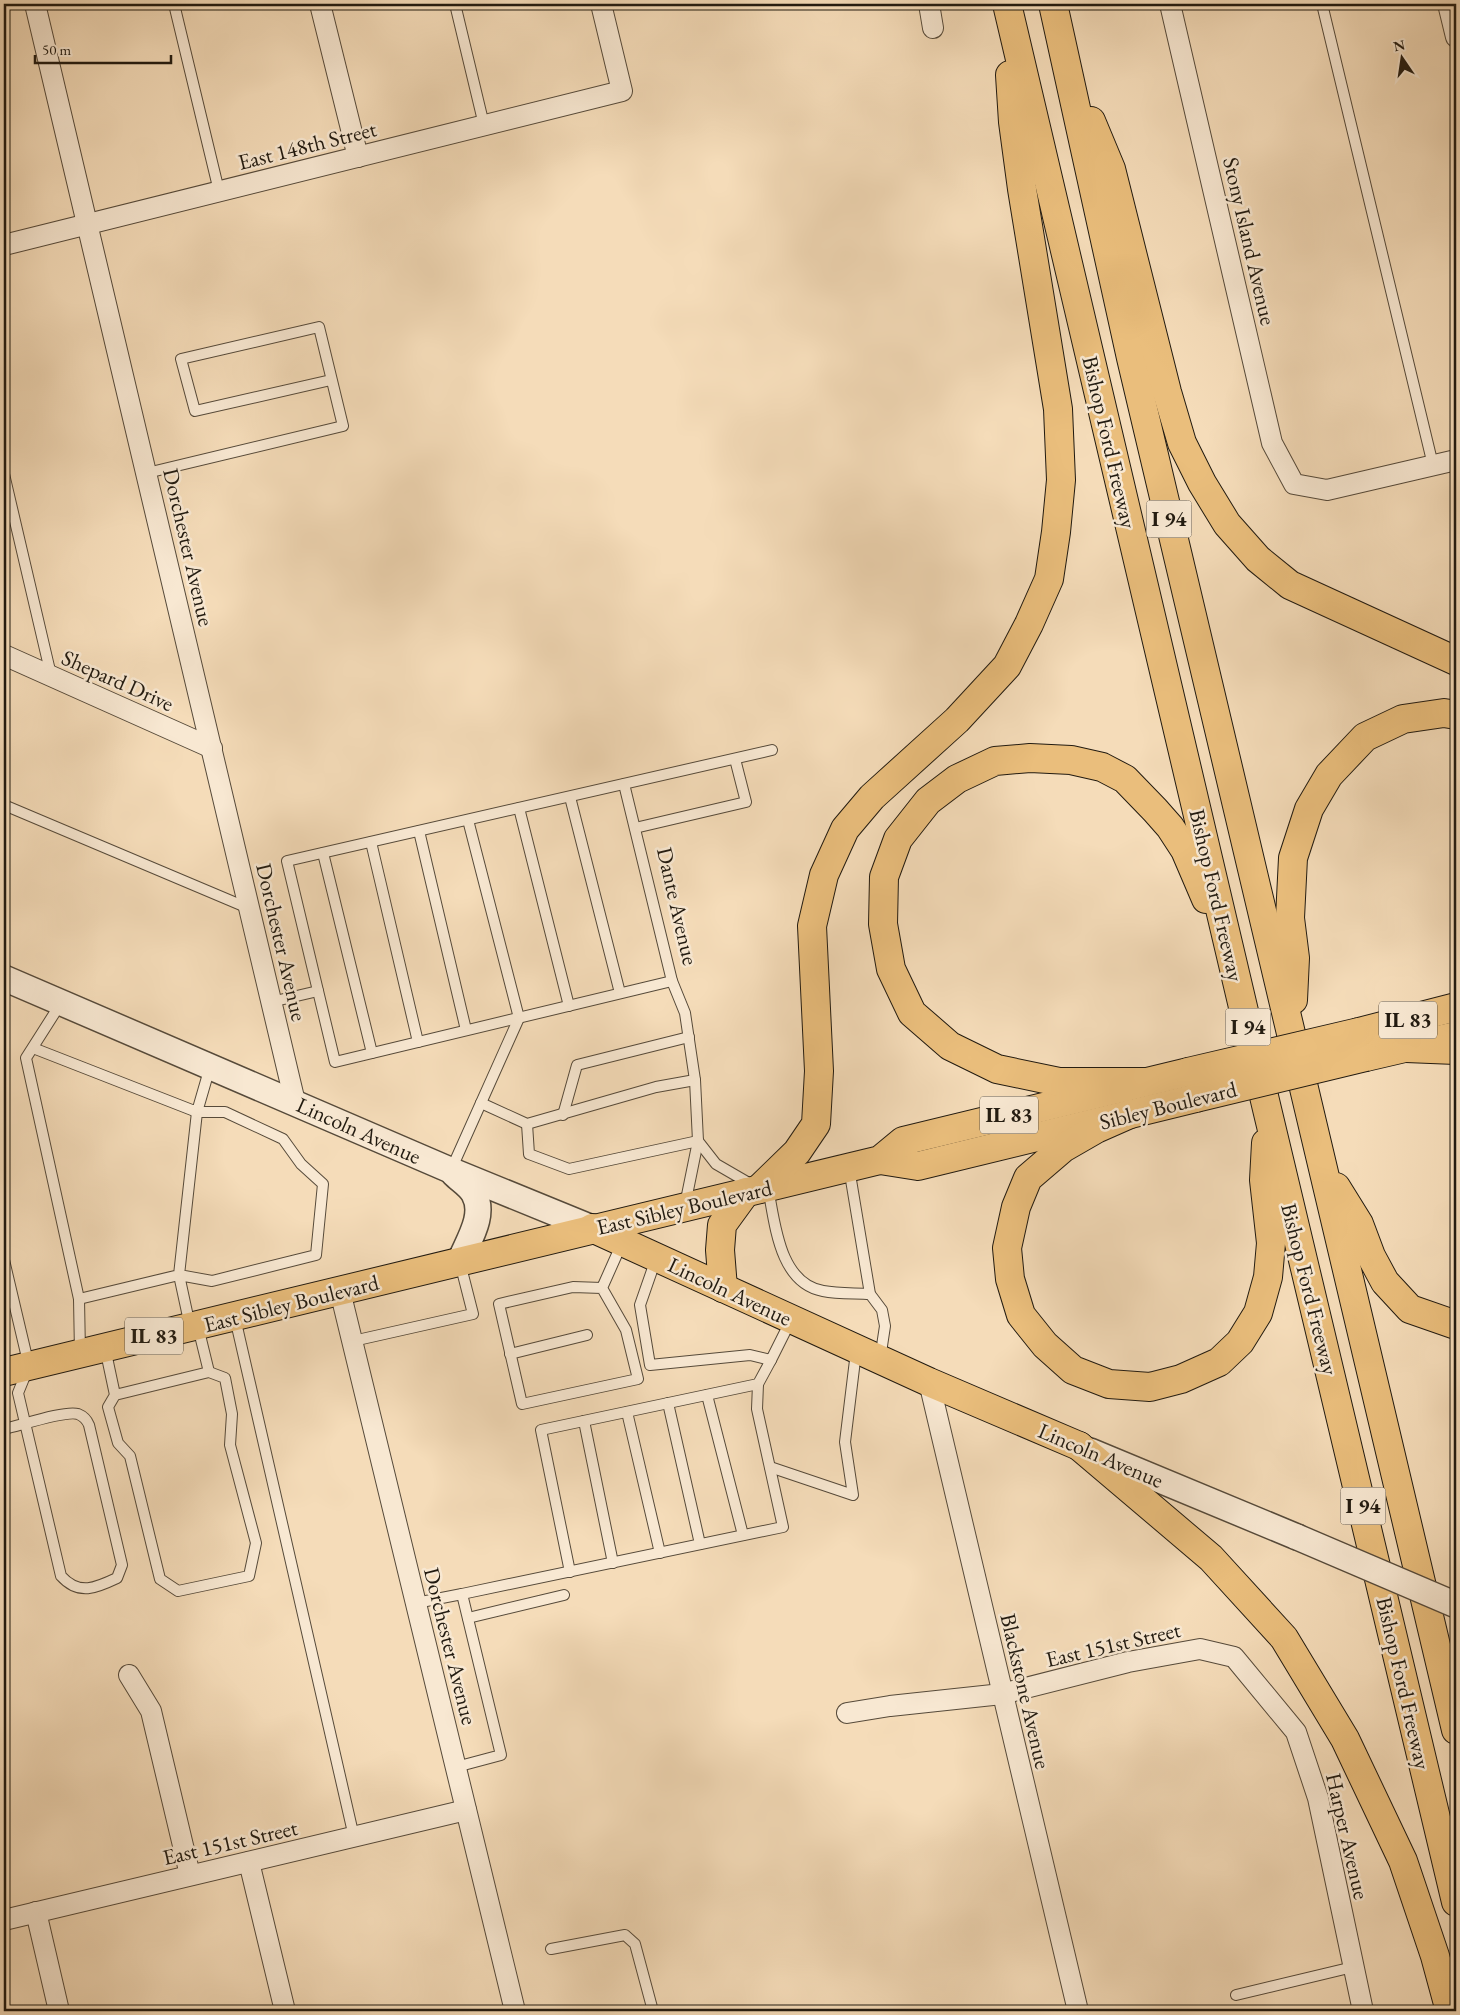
<svg xmlns="http://www.w3.org/2000/svg" width="1460" height="2015" viewBox="0 0 1460 2015" font-family="'EB Garamond',serif">
  <style>
    .lines { fill: none; stroke-linecap: round; stroke-linejoin: round }
    .service-casing { stroke: #564a3a; stroke-width: 12 }
    .minor-casing { stroke: #564a3a; stroke-width: 22 }
    .tertiary-casing { stroke: #564a3a; stroke-width: 28 }
    .primary-casing { stroke: #211a10; stroke-width: 30 }
    .motorway-casing { stroke: #211a10; stroke-width: 30 }
    .service { stroke: #f8e8d2; stroke-width: 10 }
    .minor { stroke: #f8e8d2; stroke-width: 20 }
    .tertiary { stroke: #f8e8d2; stroke-width: 25 }
    .primary { stroke: #eabe7c; stroke-width: 28 }
    .motorway { stroke: #eabe7c; stroke-width: 28 }
    .tertiary-bridge-casing { stroke: #564a3a; stroke-width: 28; stroke-linecap: butt }
    .primary-bridge-casing { stroke: #211a10; stroke-width: 30; stroke-linecap: butt }
    .tertiary-bridge { stroke: #f8e8d2; stroke-width: 25 }
    .primary-bridge { stroke: #eabe7c; stroke-width: 28 }
    .labels { text-anchor: middle; stroke-width: 5; stroke-linejoin: round; paint-order: stroke }
    .shield { fill: #f8e8d2; stroke: #62584a; stroke-width: 1 }
    .shield-label { font-size: 21px; font-weight: bold; fill: #211a10 }
    .street-label { font-size: 22px; fill: #211a10; stroke: #f8e8d2 }
  </style>
  <rect width="100%" height="100%" fill="#f5dcb9"/>
  <filter id="stains"><feTurbulence type="fractalNoise" baseFrequency=".004" numOctaves="4"/><feColorMatrix values="0 0 0 0 .2 0 0 0 0 .09 0 0 0 0 .02 0 0 0 .5 -.17"/></filter>
  <radialGradient id="worn" r=".72"><stop offset=".6" stop-color="#630" stop-opacity="0"/><stop offset="1" stop-color="#630" stop-opacity=".3"/></radialGradient>
  <g class="lines">
    <g class="service-casing">
      <g id="service">
        <polyline points="174,4 219,191"/>
        <polyline points="455,4 484,125"/>
        <polyline points="1322,4 1433,465"/>
        <polyline points="147,473 343,426 319,327 181,359 195,411 331,380"/>
        <polyline points="4,474 51,675"/>
        <polyline points="624,784 672,981 685,1013 695,1080 698,1141 685,1205"/>
        <polyline points="570,797 620,993"/>
        <polyline points="4,805 248,908"/>
        <polyline points="519,808 569,1006"/>
        <polyline points="468,820 519,1018"/>
        <polyline points="635,828 746,802 735,759"/>
        <polyline points="419,831 466,1030"/>
        <polyline points="371,842 418,1042"/>
        <polyline points="323,853 372,1053"/>
        <polyline points="672,981 335,1062 287,861 772,750"/>
        <polyline points="271,1002 318,991"/>
        <polyline points="61,1003 26,1058 79,1299 80,1353"/>
        <polyline points="33,1048 197,1112 210,1067"/>
        <polyline points="481,1103 527,1124 656,1087 695,1080"/>
        <polyline points="563,1115 577,1065 689,1037"/>
        <polyline points="527,1124 529,1154 569,1169 698,1141"/>
        <polyline points="698,1141 716,1164 754,1186"/>
        <polyline points="849,1168 870,1294 882,1310 885,1326 880,1359"/>
        <polyline points="451,1170 519,1018"/>
        <path d="M 768,1188 C 775,1223 779,1283 823,1291 C 838,1294 854,1293 870,1294"/>
        <polyline points="656,1259 640,1305 650,1365 750,1355 771,1360 791,1320"/>
        <path d="M 4,1260 L 29,1366 L 18,1393 L 61,1576 C 79,1596 96,1588 117,1578 L 122,1565 L 89,1425 C 87,1420 83,1416 78,1414 C 65,1410 19,1426 4,1429"/>
        <polyline points="602,1288 626,1330 638,1379 522,1404 499,1304 573,1287 602,1288 622,1243"/>
        <polyline points="79,1299 179,1275 212,1281 316,1255 323,1184 301,1164 283,1139 225,1112 197,1112 179,1275 190,1326"/>
        <polyline points="235,1318 354,1837"/>
        <polyline points="198,1327 209,1372"/>
        <polyline points="353,1341 473,1314 460,1263"/>
        <polyline points="105,1348 115,1395 108,1407 118,1443 130,1456 160,1579 178,1591 249,1576 256,1543 230,1445 232,1414 225,1378 209,1372 115,1395"/>
        <polyline points="510,1354 587,1335"/>
        <polyline points="707,1395 743,1535"/>
        <polyline points="668,1403 700,1544"/>
        <polyline points="627,1412 660,1553"/>
        <polyline points="584,1421 613,1563"/>
        <polyline points="770,1467 853,1495 845,1442 856,1352"/>
        <polyline points="570,1572 541,1430 758,1384 771,1360"/>
        <polyline points="462,1594 783,1527 757,1409 758,1384"/>
        <polyline points="416,1603 462,1594 501,1755 456,1767"/>
        <polyline points="468,1618 564,1595"/>
        <polyline points="551,1949 625,1935 635,1944 653,2011"/>
        <polyline points="1236,1995 1353,1967"/>
      </g>
    </g>
    <g class="minor-casing">
      <g id="minor">
        <polyline points="35,4 295,1102"/>
        <polyline points="320,4 358,157"/>
        <polyline points="929,4 933,28"/>
        <polyline points="1170,4 1272,443 1294,484 1327,490 1456,460"/>
        <polyline points="1448,4 1456,37"/>
        <polyline points="4,245 622,91 601,4"/>
        <polyline points="4,655 212,748"/>
        <polyline points="340,1291 515,2011"/>
        <polyline points="929,1382 1078,2011"/>
        <polyline points="129,1675 151,1711 190,1875"/>
        <polyline points="847,1713 890,1706 1002,1694 1128,1662 1200,1649 1234,1657 1296,1732 1318,1798 1363,2011"/>
        <polyline points="249,1862 285,2011"/>
        <polyline points="36,1912 59,2011"/>
        <polyline points="4,1920 466,1810"/>
      </g>
    </g>
    <g class="tertiary-casing">
      <g id="tertiary">
        <polyline points="4,978 450,1170 592,1228"/>
        <path d="M 454,1174 C 460,1180 470,1186 474,1194 C 486,1215 468,1241 460,1261"/>
        <polyline points="1090,1451 1297,1537"/>
      </g>
    </g>
    <g class="primary-casing">
      <g id="primary">
        <polyline points="1359,1032 1456,1007"/>
        <polyline points="1366,1057 1456,1036"/>
        <polyline points="880,1160 918,1166 1196,1098"/>
        <polyline points="592,1228 929,1382 1079,1446"/>
        <polyline points="723,1288 720,1250 722,1225 746,1192"/>
        <polyline points="4,1372 880,1160 903,1141 1188,1072"/>
      </g>
    </g>
    <g class="motorway-casing">
      <g id="motorway">
        <polyline points="1007,4 1267,1109 1456,1902"/>
        <polyline points="1053,4 1131,358 1456,1730"/>
        <polyline points="1091,121 1111,169 1167,392 1182,443 1202,483 1227,524 1258,559 1290,585 1456,661"/>
        <polyline points="1293,1000 1295,958 1290,918 1293,858 1309,809 1329,775 1365,737 1403,719 1444,713 1456,715"/>
        <polyline points="1406,1048 1456,1050"/>
        <polyline points="1145,1082 1059,1082 997,1069 950,1046 912,1013 891,969 883,924 884,877 898,839 928,801 957,779 995,761 1030,758 1071,760 1102,767 1125,779 1155,810 1170,827 1185,850 1206,899"/>
        <polyline points="1130,1114 1096,1129 1063,1148 1028,1178 1016,1207 1007,1248 1010,1279 1021,1315 1045,1345 1073,1370 1109,1384 1150,1387 1181,1379 1219,1362 1240,1342 1258,1313 1268,1277 1271,1243 1264,1180 1266,1143"/>
        <polyline points="1336,1187 1359,1224 1371,1256 1385,1282 1410,1309 1456,1325"/>
        <polyline points="759,1189 797,1152 816,1124 819,1071 812,926 824,875 845,829 872,797 957,720 1007,666 1029,624 1049,579 1056,532 1061,480 1058,409 1022,189 1013,122 1010,75"/>
        <polyline points="1079,1446 1211,1558 1284,1638 1345,1739 1403,1861 1435,1956 1450,2011"/>
      </g>
    </g>
    <use href="#service" class="service"/>
    <use href="#minor" class="minor"/>
    <use href="#tertiary" class="tertiary"/>
    <use href="#primary" class="primary"/>
    <use href="#motorway" class="motorway"/>
    <g class="tertiary-bridge-casing">
      <polyline id="tertiary-bridge" points="1297,1537 1456,1605"/>
    </g>
    <g class="primary-bridge-casing">
      <g id="primary-bridge">
        <polyline points="1188,1072 1359,1032"/>
        <polyline points="1196,1098 1366,1057"/>
      </g>
    </g>
    <use href="#tertiary-bridge" class="tertiary-bridge"/>
    <use href="#primary-bridge" class="primary-bridge"/>
  </g>
  <g class="labels">
    <g class="shield">
      <rect x="1146.5" y="500.5" width="45" height="37" rx="4"/>
      <rect x="1379" y="1001.5" width="58" height="37" rx="4"/>
      <rect x="1225.5" y="1008.5" width="45" height="37" rx="4"/>
      <rect x="980" y="1096.5" width="58" height="37" rx="4"/>
      <rect x="125" y="1317.5" width="58" height="37" rx="4"/>
      <rect x="1340.5" y="1487.5" width="45" height="37" rx="4"/>
    </g>
    <g class="shield-label">
      <text x="1169" y="526">I 94</text>
      <text x="1408" y="1027">IL 83</text>
      <text x="1248" y="1034">I 94</text>
      <text x="1009" y="1122">IL 83</text>
      <text x="154" y="1343">IL 83</text>
      <text x="1363" y="1513">I 94</text>
    </g>
    <g class="street-label">
      <text transform="translate(307 145) rotate(-14)" y="8">East 148th Street</text>
      <text transform="translate(1250 241) rotate(77)" y="8">Stony Island Avenue</text>
      <text transform="translate(1110 442) rotate(77)" y="8">Bishop Ford Freeway</text>
      <text transform="translate(189 547) rotate(77)" y="8">Dorchester Avenue</text>
      <text transform="translate(118 680) rotate(24)" y="8">Shepard Drive</text>
      <text transform="translate(1217 895) rotate(77)" y="8">Bishop Ford Freeway</text>
      <text transform="translate(678 906) rotate(77)" y="8">Dante Avenue</text>
      <text transform="translate(282 942) rotate(77)" y="8">Dorchester Avenue</text>
      <text transform="translate(1168 1105) rotate(-14)" y="8">Sibley Boulevard</text>
      <text transform="translate(359 1130) rotate(24)" y="8">Lincoln Avenue</text>
      <text transform="translate(684 1207) rotate(-13)" y="8">East Sibley Boulevard</text>
      <text transform="translate(1310 1289) rotate(76)" y="8">Bishop Ford Freeway</text>
      <text transform="translate(730 1291) rotate(25)" y="8">Lincoln Avenue</text>
      <text transform="translate(291 1303) rotate(-14)" y="8">East Sibley Boulevard</text>
      <text transform="translate(1101 1455) rotate(23)" y="8">Lincoln Avenue</text>
      <text transform="translate(1113 1644) rotate(-13)" y="8">East 151st Street</text>
      <text transform="translate(451 1646) rotate(76)" y="8">Dorchester Avenue</text>
      <text transform="translate(1404 1683) rotate(77)" y="8">Bishop Ford Freeway</text>
      <text transform="translate(1026 1691) rotate(77)" y="8">Blackstone Avenue</text>
      <text transform="translate(1348 1836) rotate(77)" y="8">Harper Avenue</text>
      <text transform="translate(230 1842) rotate(-13)" y="8">East 151st Street</text>
    </g>
  </g>
  <rect width="1460" height="2015" fill="none" stroke="#f5dcb9" stroke-width="20"/>
  <rect x="5" y="5" width="1450" height="2005" fill="none" stroke="#211a10" stroke-width="2.5"/>
  <rect x="10" y="10" width="1440" height="1995" fill="none" stroke="#211a10"/>
  <g transform="translate(1402 58) rotate(347)" stroke="#f8e8d2" stroke-width="4" paint-order="stroke">
  <path d="M0-4L9 19L0 12L-9 19Z" fill="#211a10"/>
  <text y="-8" font-size="14" font-weight="bold" text-anchor="middle" fill="#211a10">N</text>
  </g>
  <path d="M35 55v8h136v-8" fill="none" stroke="#211a10" stroke-width="2.5"/>
  <text x="42" y="55" font-size="15" fill="#211a10" stroke="#f8e8d2" stroke-width="4" paint-order="stroke">50 m</text>
  <rect width="100%" height="100%" filter="url(#stains)"/>
  <rect width="100%" height="100%" fill="url(#worn)"/>
</svg>
